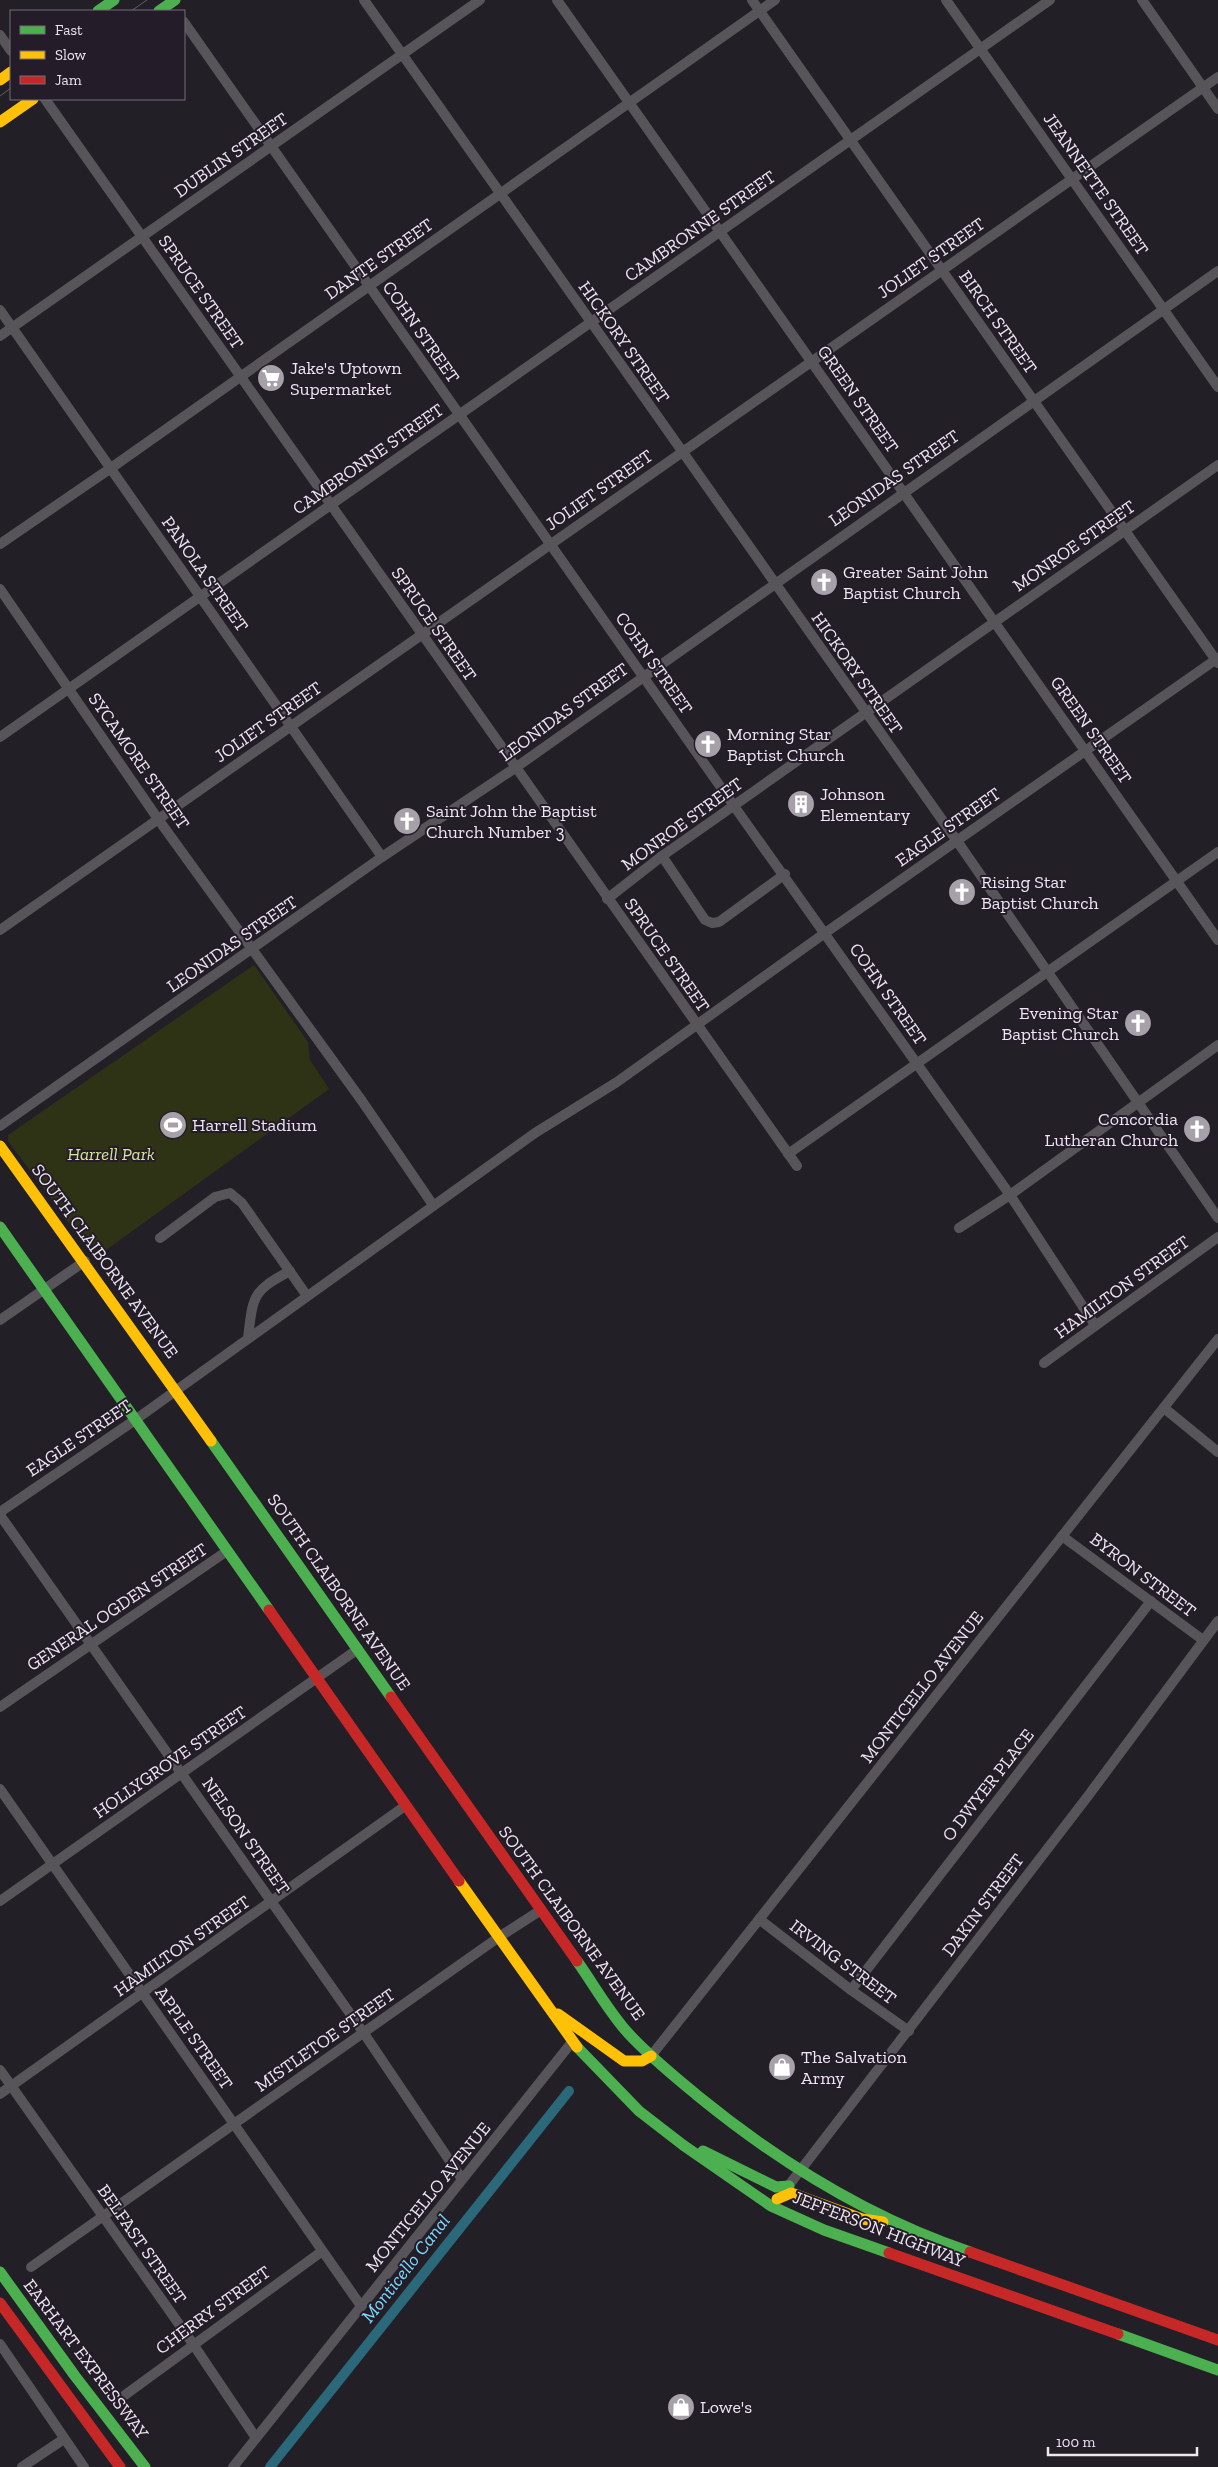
<svg xmlns="http://www.w3.org/2000/svg" width="1218" height="2467" viewBox="0 0 1218 2467" font-family="'Zilla Slab',serif">
  <style>
    .green { fill: #2f3316 }
    .lines { fill: none; stroke-linecap: round; stroke-linejoin: round }
    .canal { stroke: #2b687a; stroke-width: 10 }
    .street { stroke: #58555a; stroke-width: 10 }
    .fast { stroke: #4caf50; stroke-width: 11 }
    .slow { stroke: #ffc107; stroke-width: 11 }
    .jam { stroke: #c62828; stroke-width: 11 }
    .tram { stroke: #615e62; stroke-width: 1 }
    .labels { text-anchor: middle; stroke-width: 4; stroke-linejoin: round; paint-order: stroke }
    .street-label { font-size: 18px; fill: #ede7f0; stroke: #241c29 }
    .poi-label { font-size: 18px; fill: #ede7f0; stroke: #241c29; text-anchor: start }
    .park-label { font-size: 18px; font-style: italic; fill: #d8e696; stroke: #241c29 }
    .water-label { font-size: 19px; font-style: italic; fill: #7addfd; stroke: #241c29 }
  </style>
  <rect width="100%" height="100%" fill="#231f26"/>
  <polygon class="green" points="254,965 308,1042 310,1060 329,1089 95,1258 8,1141 8,1135"/>
  <g class="lines">
    <polyline class="canal" points="270,2467 569,2091"/>
    <g class="street">
      <polyline points="364,0 957,841 1218,1218"/>
      <polyline points="557,0 1218,940"/>
      <polyline points="752,0 1218,663"/>
      <polyline points="946,0 1218,387"/>
      <polyline points="1142,0 1218,109"/>
      <polyline points="184,22 734,806 1010,1195 1095,1325"/>
      <polyline points="0,35 11,51"/>
      <polyline points="45,99 797,1166"/>
      <polyline points="0,310 382,857"/>
      <polyline points="0,336 480,0"/>
      <polyline points="0,544 111,468 775,0"/>
      <polyline points="0,589 158,819 362,1101 433,1205"/>
      <polyline points="0,737 1050,0"/>
      <polyline points="662,856 705,920 712,923 719,922 785,874"/>
      <polyline points="607,899 662,856 1218,465"/>
      <polyline points="0,930 1218,77"/>
      <polyline points="0,1126 382,857 515,768 1218,271"/>
      <polyline points="788,1154 1218,852"/>
      <polyline points="959,1228 1010,1195 1218,1045"/>
      <polyline points="160,1238 215,1197 230,1193 242,1203 307,1296"/>
      <polyline points="0,1320 85,1261"/>
      <path d="M 248,1338 C 253,1296 252,1291 290,1271"/>
      <polyline points="1044,1363 1218,1237"/>
      <polyline points="1164,1408 1218,1452"/>
      <polyline points="0,1512 135,1420 535,1133 617,1082 825,933 1218,658"/>
      <polyline points="0,1515 363,2032 462,2179"/>
      <polyline points="1062,1536 1203,1640"/>
      <polyline points="0,1707 227,1551"/>
      <polyline points="0,1789 361,2306"/>
      <polyline points="0,1901 358,1649"/>
      <polyline points="759,1919 851,1990 909,2031"/>
      <polyline points="851,1990 1151,1601"/>
      <polyline points="651,2056 1218,1339"/>
      <polyline points="0,2070 193,2344 256,2438"/>
      <polyline points="0,2094 405,1806"/>
      <polyline points="786,2189 1088,1796 1218,1621"/>
      <polyline points="31,2267 499,1937 541,1910"/>
      <polyline points="0,2344 84,2467"/>
      <polyline points="125,2395 321,2252"/>
      <polyline points="22,2467 64,2439"/>
      <polyline points="233,2467 572,2042"/>
    </g>
    <g class="fast">
      <polyline points="98,11 114,0"/>
      <polyline points="159,11 175,0"/>
      <polyline points="0,1227 269,1610"/>
      <polyline points="211,1441 391,1697"/>
      <path d="M 577,1961 C 594,1985 609,2012 628,2033 C 649,2056 674,2076 698,2096 C 780,2163 869,2218 970,2252"/>
      <polyline points="577,2047 639,2111 683,2145 771,2206 824,2230 889,2253"/>
      <polyline points="703,2151 776,2187 789,2186"/>
      <polyline points="0,2272 75,2376 145,2467"/>
      <polyline points="1118,2334 1218,2370"/>
    </g>
    <g class="slow">
      <polyline points="0,80 11,72"/>
      <polyline points="0,122 33,99"/>
      <polyline points="0,1146 211,1441"/>
      <polyline points="459,1881 577,2047"/>
      <polyline points="558,2014 624,2061 642,2061 651,2056"/>
      <polyline points="777,2199 791,2193 862,2219 883,2222"/>
    </g>
    <g class="jam">
      <polyline points="269,1610 459,1881"/>
      <polyline points="391,1697 577,1961"/>
      <polyline points="970,2252 1218,2340"/>
      <polyline points="889,2253 1118,2334"/>
      <polyline points="0,2303 120,2467"/>
    </g>
    <g class="tram">
      <polyline points="131,11 147,0"/>
      <polyline points="0,96 11,88"/>
    </g>
  </g>
  <defs>
    <g id="supermarket-disc" transform="scale(1.4375)"><circle r="9.5" fill="#a6a1a9" stroke="#241c29"/><path d="M-6-5.5h2.5l.6 2H6L4.5 2H-2.5L-4.4-4H-6ZM-1.5 3.2a1.3 1.3 0 1 0 .1 0ZM3 3.2a1.3 1.3 0 1 0 .1 0Z" fill="#fff"/></g>
    <g id="church-disc" transform="scale(1.4375)"><circle r="9.5" fill="#a6a1a9" stroke="#241c29"/><path d="M-1.2-6h2.4v3.5h3.3v2.4h-3.3V6h-2.4V-.1h-3.3v-2.4h3.3Z" fill="#fff"/></g>
    <g id="building-disc" transform="scale(1.4375)"><circle r="9.5" fill="#a6a1a9" stroke="#241c29"/><path d="M-4-6H4V6H1V3H-1V6H-4ZM-2.5-4.3h1.7v1.8h-1.7ZM.8-4.3h1.7v1.8H.8ZM-2.5-1h1.7V.8h-1.7ZM.8-1h1.7V.8H.8Z" fill="#fff"/></g>
    <g id="stadium-disc" transform="scale(1.4375)"><circle r="9.5" fill="#a6a1a9" stroke="#241c29"/><path d="M0-5a6.5 5 0 1 0 0 10a6.5 5 0 1 0 0-10ZM-3.5-1.8h7v3.6h-7Z" fill="#fff"/></g>
    <g id="shop-disc" transform="scale(1.4375)"><circle r="9.5" fill="#a6a1a9" stroke="#241c29"/><path d="M-5-2.5h2.3a2.7 3.5 0 0 1 5.4 0H5L5.5 6h-11ZM-1.5-2.5h3a1.5 2.3 0 0 0-3 0Z" fill="#fff"/></g>
  </defs>
  <g fill-rule="evenodd">
    <use href="#supermarket-disc" x="271" y="378"/>
    <use href="#church-disc" x="824" y="582"/>
    <use href="#church-disc" x="708" y="744"/>
    <use href="#building-disc" x="801" y="804"/>
    <use href="#church-disc" x="407" y="821"/>
    <use href="#church-disc" x="962" y="892"/>
    <use href="#church-disc" x="1138" y="1023"/>
    <use href="#stadium-disc" x="173" y="1125"/>
    <use href="#church-disc" x="1197" y="1129"/>
    <use href="#shop-disc" x="782" y="2067"/>
    <use href="#shop-disc" x="681" y="2407"/>
  </g>
  <g class="labels">
    <g class="street-label">
      <text transform="translate(231 155) rotate(-35)" y="6">DUBLIN STREET</text>
      <text transform="translate(1096 184) rotate(55)" y="6">JEANNETTE STREET</text>
      <text transform="translate(700 226) rotate(-35)" y="6">CAMBRONNE STREET</text>
      <text transform="translate(931 258) rotate(-35)" y="6">JOLIET STREET</text>
      <text transform="translate(379 259) rotate(-35)" y="6">DANTE STREET</text>
      <text transform="translate(201 292) rotate(55)" y="6">SPRUCE STREET</text>
      <text transform="translate(998 322) rotate(55)" y="6">BIRCH STREET</text>
      <text transform="translate(421 332) rotate(55)" y="6">COHN STREET</text>
      <text transform="translate(624 342) rotate(55)" y="6">HICKORY STREET</text>
      <text transform="translate(858 399) rotate(55)" y="6">GREEN STREET</text>
      <text transform="translate(368 459) rotate(-35)" y="6">CAMBRONNE STREET</text>
      <text transform="translate(894 478) rotate(-35)" y="6">LEONIDAS STREET</text>
      <text transform="translate(599 490) rotate(-35)" y="6">JOLIET STREET</text>
      <text transform="translate(1074 546) rotate(-35)" y="6">MONROE STREET</text>
      <text transform="translate(205 574) rotate(55)" y="6">PANOLA STREET</text>
      <text transform="translate(434 624) rotate(55)" y="6">SPRUCE STREET</text>
      <text transform="translate(654 663) rotate(55)" y="6">COHN STREET</text>
      <text transform="translate(857 673) rotate(55)" y="6">HICKORY STREET</text>
      <text transform="translate(564 712) rotate(-36)" y="6">LEONIDAS STREET</text>
      <text transform="translate(268 722) rotate(-35)" y="6">JOLIET STREET</text>
      <text transform="translate(1091 730) rotate(55)" y="6">GREEN STREET</text>
      <text transform="translate(139 761) rotate(55)" y="6">SYCAMORE STREET</text>
      <text transform="translate(682 824) rotate(-36)" y="6">MONROE STREET</text>
      <text transform="translate(948 827) rotate(-35)" y="6">EAGLE STREET</text>
      <text transform="translate(232 944) rotate(-35)" y="6">LEONIDAS STREET</text>
      <text transform="translate(667 955) rotate(55)" y="6">SPRUCE STREET</text>
      <text transform="translate(888 994) rotate(55)" y="6">COHN STREET</text>
      <text transform="translate(105 1261) rotate(54)" y="6">SOUTH CLAIBORNE AVENUE</text>
      <text transform="translate(1122 1287) rotate(-36)" y="6">HAMILTON STREET</text>
      <text transform="translate(79 1438) rotate(-34)" y="6">EAGLE STREET</text>
      <text transform="translate(1143 1575) rotate(37)" y="6">BYRON STREET</text>
      <text transform="translate(339 1592) rotate(55)" y="6">SOUTH CLAIBORNE AVENUE</text>
      <text transform="translate(117 1607) rotate(-34)" y="6">GENERAL OGDEN STREET</text>
      <text transform="translate(922 1687) rotate(-52)" y="6">MONTICELLO AVENUE</text>
      <text transform="translate(170 1762) rotate(-35)" y="6">HOLLYGROVE STREET</text>
      <text transform="translate(988 1785) rotate(-52)" y="6">O DWYER PLACE</text>
      <text transform="translate(246 1836) rotate(55)" y="6">NELSON STREET</text>
      <text transform="translate(983 1905) rotate(-53)" y="6">DAKIN STREET</text>
      <text transform="translate(572 1923) rotate(54)" y="6">SOUTH CLAIBORNE AVENUE</text>
      <text transform="translate(182 1946) rotate(-35)" y="6">HAMILTON STREET</text>
      <text transform="translate(843 1962) rotate(37)" y="6">IRVING STREET</text>
      <text transform="translate(194 2038) rotate(55)" y="6">APPLE STREET</text>
      <text transform="translate(325 2040) rotate(-35)" y="6">MISTLETOE STREET</text>
      <text transform="translate(428 2197) rotate(-51)" y="6">MONTICELLO AVENUE</text>
      <text transform="translate(879 2229) rotate(21)" y="6">JEFFERSON HIGHWAY</text>
      <text transform="translate(142 2244) rotate(55)" y="6">BELFAST STREET</text>
      <text transform="translate(213 2310) rotate(-36)" y="6">CHERRY STREET</text>
      <text transform="translate(86 2359) rotate(53)" y="6">EARHART EXPRESSWAY</text>
    </g>
    <g class="poi-label">
      <text x="290" y="374">Jake's Uptown<tspan x="290" dy="21">Supermarket</tspan></text>
      <text x="843" y="578">Greater Saint John<tspan x="843" dy="21">Baptist Church</tspan></text>
      <text x="727" y="740">Morning Star<tspan x="727" dy="21">Baptist Church</tspan></text>
      <text x="820" y="800">Johnson<tspan x="820" dy="21">Elementary</tspan></text>
      <text x="426" y="817">Saint John the Baptist<tspan x="426" dy="21">Church Number 3</tspan></text>
      <text x="981" y="888">Rising Star<tspan x="981" dy="21">Baptist Church</tspan></text>
      <text x="1119" y="1019" text-anchor="end">Evening Star<tspan x="1119" dy="21">Baptist Church</tspan></text>
      <text x="1178" y="1125" text-anchor="end">Concordia<tspan x="1178" dy="21">Lutheran Church</tspan></text>
      <text x="192" y="1131">Harrell Stadium</text>
      <text x="801" y="2063">The Salvation<tspan x="801" dy="21">Army</tspan></text>
      <text x="700" y="2413">Lowe's</text>
    </g>
    <g class="park-label">
      <text x="111" y="1160">Harrell Park</text>
    </g>
    <g class="water-label">
      <text transform="translate(405 2268) rotate(-52)" y="7">Monticello Canal</text>
    </g>
  </g>
  <rect x="10" y="10" width="175" height="90" fill="#241c29" stroke="#746d79"/>
  <rect x="20" y="26" width="25" height="8" fill="#4caf50" stroke="#746d79"/>
  <text x="55" y="35" font-size="15" fill="#ede7f0">Fast</text>
  <rect x="20" y="51" width="25" height="8" fill="#ffc107" stroke="#746d79"/>
  <text x="55" y="60" font-size="15" fill="#ede7f0">Slow</text>
  <rect x="20" y="76" width="25" height="8" fill="#c62828" stroke="#746d79"/>
  <text x="55" y="85" font-size="15" fill="#ede7f0">Jam</text>
  <path d="M1048 2447v8h149v-8" fill="none" stroke="#ede7f0" stroke-width="2.5"/>
  <text x="1056" y="2447" font-size="15" fill="#ede7f0" stroke="#241c29" stroke-width="4" paint-order="stroke">100 m</text>
</svg>
